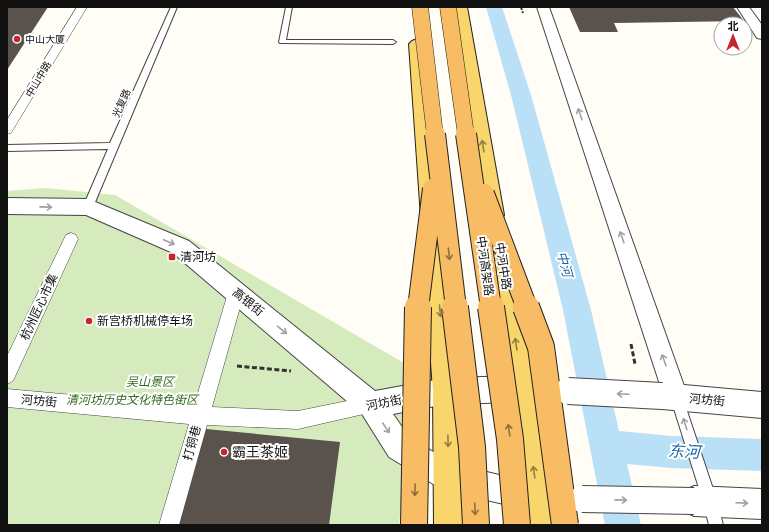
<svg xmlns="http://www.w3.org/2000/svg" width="769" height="532" viewBox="0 0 769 532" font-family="'Crimson Pro','Noto Sans SC',serif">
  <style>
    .green { fill: #d5ebbd }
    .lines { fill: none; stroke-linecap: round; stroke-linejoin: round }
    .canal { fill: #b9e0f7; fill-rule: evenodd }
    .building { fill: #5a524d }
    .service-casing { stroke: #444; stroke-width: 2 }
    .pedestrian-casing { stroke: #444; stroke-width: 1 }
    .minor-casing { stroke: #444; stroke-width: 2 }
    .tertiary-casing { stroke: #444; stroke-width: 2 }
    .primary-casing { stroke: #222; stroke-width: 2 }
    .path-far1 { stroke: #333; stroke-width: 2; stroke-dasharray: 3 1.5; stroke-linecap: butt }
    .path { stroke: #333; stroke-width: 3; stroke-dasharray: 5 2.5; stroke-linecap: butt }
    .service { fill: #fff; fill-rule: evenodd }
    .pedestrian { fill: #fff; fill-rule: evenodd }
    .minor { fill: #fff; fill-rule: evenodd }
    .tertiary { fill: #fff; fill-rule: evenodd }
    .primary { fill: #f9d66b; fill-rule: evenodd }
    .tertiary-bridge-casing { stroke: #444; stroke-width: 28; stroke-linecap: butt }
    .trunk-bridge-far2-casing { stroke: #222; stroke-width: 17; stroke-linecap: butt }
    .trunk-bridge-far1-casing { stroke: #222; stroke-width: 22; stroke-linecap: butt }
    .trunk-bridge-casing { stroke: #222; stroke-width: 28; stroke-linecap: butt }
    .tertiary-bridge { stroke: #fff; stroke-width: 26 }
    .trunk-bridge-far2 { stroke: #f7bc64; stroke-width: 16 }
    .trunk-bridge-far1 { stroke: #f7bc64; stroke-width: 20 }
    .trunk-bridge { stroke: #f7bc64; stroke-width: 26 }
    .oneway { stroke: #a0a0a0 }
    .oneway2 { stroke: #917d42 }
    .oneway3 { stroke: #906f3f }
    .poi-dot { fill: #c4262e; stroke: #fff; stroke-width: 1.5 }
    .labels { text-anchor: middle; stroke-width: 4; stroke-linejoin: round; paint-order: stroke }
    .far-poi-label { font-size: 10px; fill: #111; stroke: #fff; text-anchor: start }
    .far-street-label { font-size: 10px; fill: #111; stroke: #fff }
    .poi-label { font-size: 12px; fill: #111; stroke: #fff; text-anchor: start }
    .street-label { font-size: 12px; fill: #111; stroke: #fff }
    .park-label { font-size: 12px; font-style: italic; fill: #2f6b1f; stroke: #fff }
    .water-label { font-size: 13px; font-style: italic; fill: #1768a6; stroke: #fff }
    .near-poi-label { font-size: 14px; fill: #111; stroke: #fff; text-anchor: start }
    .near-water-label { font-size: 16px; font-style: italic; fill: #1768a6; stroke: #fff }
  </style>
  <rect width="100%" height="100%" fill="#fffdf5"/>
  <polygon class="green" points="46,188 115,195 416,370 399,525 7,525 7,191"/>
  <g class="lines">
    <polygon class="canal" points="486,7 502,7 531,95 591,310 619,431 672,436 762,439 762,471 672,468 627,464 641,525 605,525 563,310 511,95"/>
  </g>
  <g class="building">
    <polygon points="7,7 48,7 7,70"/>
    <polygon points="569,7 733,7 744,21 614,23 618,32 580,32"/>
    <polygon points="206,429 340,442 329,525 179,525"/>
  </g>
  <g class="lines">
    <g class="service-casing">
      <g id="service">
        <polygon points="171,7 177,7 93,207 91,210 85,210 83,207 108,149 7,151 7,145 110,143"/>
        <polygon points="286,7 292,7 286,40 393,40 396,42 393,44 280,43 279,42"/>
        <polygon points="677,393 681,395 683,399 717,501 723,525 709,525 703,501 671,399 673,395"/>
      </g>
    </g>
    <g class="pedestrian-casing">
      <g id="pedestrian">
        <polygon points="77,7 87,7 11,133 7,134 7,120"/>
        <polygon points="71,233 76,235 78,239 13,381 7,384 7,356 66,235"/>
        <polygon points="236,286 242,288 244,293 212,407 298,411 371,396 377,399 380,405 377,411 298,429 207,425 179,525 159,525 189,424 7,407 7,389 194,406 228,293 230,288"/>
      </g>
    </g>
    <g class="minor-casing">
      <g id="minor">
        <polygon points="537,7 549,7 688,397 684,405 676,409 668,405 664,397"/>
        <polygon points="737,7 749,7 762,25 762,39 757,38"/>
      </g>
    </g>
    <g class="tertiary-casing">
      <g id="tertiary">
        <polygon points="7,198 88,199 189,241 375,391 446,378 519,376 528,380 532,389 528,398 519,402 446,404 393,414 409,437 453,464 529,482 539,486 543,496 539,506 529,510 448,491 438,487 389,457 362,414 173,253 86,215 7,214"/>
        <polygon points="662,383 762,392 762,418 662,409 653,405 649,396 653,387"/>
        <polygon points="694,486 762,489 762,519 694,516 684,511 679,501 684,491"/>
      </g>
    </g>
    <g class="primary-casing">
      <g id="primary">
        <polygon points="453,7 467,7 504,215 501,221 494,223 487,221 484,215"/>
        <polygon points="417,39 422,41 425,44 459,391 464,525 434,525 433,391 409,44 412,41"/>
        <polygon points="500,240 508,243 511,249 536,389 555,525 525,525 510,389 489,249 492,243"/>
      </g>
    </g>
    <polyline class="path-far1" points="521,7 523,13"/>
    <g class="path">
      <polyline points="631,344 635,364"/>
      <polyline points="237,366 291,371"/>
    </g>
    <use href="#service" class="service"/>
    <use href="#pedestrian" class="pedestrian"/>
    <use href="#minor" class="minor"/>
    <use href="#tertiary" class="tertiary"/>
    <use href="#primary" class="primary"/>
    <g class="tertiary-bridge-casing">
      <g id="tertiary-bridge">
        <polyline points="568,391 662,396"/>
        <polyline points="582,499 694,501"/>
      </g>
    </g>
    <g class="trunk-bridge-far2-casing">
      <g id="trunk-bridge-far2">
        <polyline points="420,7 435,135"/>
        <polyline points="448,7 466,135"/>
      </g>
    </g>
    <g class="trunk-bridge-far1-casing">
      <g id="trunk-bridge-far1">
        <polyline points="435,134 456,308"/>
        <polyline points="466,134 491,308"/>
        <polyline points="484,194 527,308"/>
        <polyline points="418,308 433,189"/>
      </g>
    </g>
    <g class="trunk-bridge-casing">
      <g id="trunk-bridge">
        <polyline points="455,307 472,447 476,525"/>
        <polyline points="491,307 510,439 517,525"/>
        <polyline points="526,307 541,347 565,525"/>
        <polyline points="414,525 418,307"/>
      </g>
    </g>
    <use href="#tertiary-bridge" class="tertiary-bridge"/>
    <use href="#trunk-bridge-far2" class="trunk-bridge-far2"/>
    <use href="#trunk-bridge-far1" class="trunk-bridge-far1"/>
    <use href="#trunk-bridge" class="trunk-bridge"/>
  </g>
  <defs><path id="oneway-shaft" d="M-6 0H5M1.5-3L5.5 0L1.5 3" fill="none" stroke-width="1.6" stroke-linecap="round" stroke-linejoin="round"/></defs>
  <g class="oneway">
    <use href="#oneway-shaft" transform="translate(580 114) rotate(-109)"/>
    <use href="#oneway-shaft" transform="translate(46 207) rotate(1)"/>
    <use href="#oneway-shaft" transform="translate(622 237) rotate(-109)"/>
    <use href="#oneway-shaft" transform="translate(169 242) rotate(23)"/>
    <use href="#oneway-shaft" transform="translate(282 330) rotate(39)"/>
    <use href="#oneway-shaft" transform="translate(664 360) rotate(-109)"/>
    <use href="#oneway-shaft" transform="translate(623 394) rotate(-177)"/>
    <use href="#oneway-shaft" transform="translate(685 424) rotate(-108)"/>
    <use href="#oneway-shaft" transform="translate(386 428) rotate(56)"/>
    <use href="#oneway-shaft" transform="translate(621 500) rotate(1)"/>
    <use href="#oneway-shaft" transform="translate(742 503) rotate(2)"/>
  </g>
  <g class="oneway2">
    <use href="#oneway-shaft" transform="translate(483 146) rotate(-99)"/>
    <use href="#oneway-shaft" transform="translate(440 311) rotate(85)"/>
    <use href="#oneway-shaft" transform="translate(516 344) rotate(-99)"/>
    <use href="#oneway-shaft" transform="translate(448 441) rotate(89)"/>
    <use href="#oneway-shaft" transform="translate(534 472) rotate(-98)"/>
  </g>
  <g class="oneway3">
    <use href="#oneway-shaft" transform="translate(449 254) rotate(83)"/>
    <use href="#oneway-shaft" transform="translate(509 430) rotate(-98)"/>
    <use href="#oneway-shaft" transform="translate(415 490) rotate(91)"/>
    <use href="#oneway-shaft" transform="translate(475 509) rotate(87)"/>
  </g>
  <g class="poi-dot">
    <circle cx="17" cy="39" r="4"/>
    <rect x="168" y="253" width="8" height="8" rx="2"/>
    <circle cx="89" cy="321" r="4"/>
    <circle cx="224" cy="452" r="4"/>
  </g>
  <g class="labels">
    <g class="far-poi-label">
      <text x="25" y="43">中山大厦</text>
    </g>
    <g class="far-street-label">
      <text transform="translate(38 79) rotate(-59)" y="4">中山中路</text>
      <text transform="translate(121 103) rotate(-66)" y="4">光复路</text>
    </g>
    <g class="poi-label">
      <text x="180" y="261">清河坊</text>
      <text x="97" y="325">新宫桥机械停车场</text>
    </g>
    <g class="street-label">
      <text transform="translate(485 266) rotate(82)" y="4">中河高架路</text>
      <text transform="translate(503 266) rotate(81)" y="4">中河中路</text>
      <text transform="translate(248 302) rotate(39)" y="4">高银街</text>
      <text transform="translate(39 307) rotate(-65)" y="4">杭州匠心市集</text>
      <text transform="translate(707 400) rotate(5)" y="4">河坊街</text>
      <text transform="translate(39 401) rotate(5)" y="4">河坊街</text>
      <text transform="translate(384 403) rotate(-11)" y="4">河坊街</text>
      <text transform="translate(192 443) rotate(-74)" y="4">打铜巷</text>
    </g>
    <g class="park-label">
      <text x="150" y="386">吴山景区</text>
      <text x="132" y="404">清河坊历史文化特色街区</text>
    </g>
    <g class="water-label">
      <text transform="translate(565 264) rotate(75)" y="5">中河</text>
    </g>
    <g class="near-poi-label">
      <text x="232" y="457">霸王茶姬</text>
    </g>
    <g class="near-water-label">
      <text transform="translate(684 451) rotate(3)" y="6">东河</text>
    </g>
  </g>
  <rect width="769" height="532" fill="none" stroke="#111111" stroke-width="16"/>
  <g transform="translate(733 36)"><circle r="19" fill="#ffffff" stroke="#a0a0a0"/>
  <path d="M0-3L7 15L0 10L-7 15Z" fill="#c4262e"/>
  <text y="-6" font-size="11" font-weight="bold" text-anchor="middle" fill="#111111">北</text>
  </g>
</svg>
